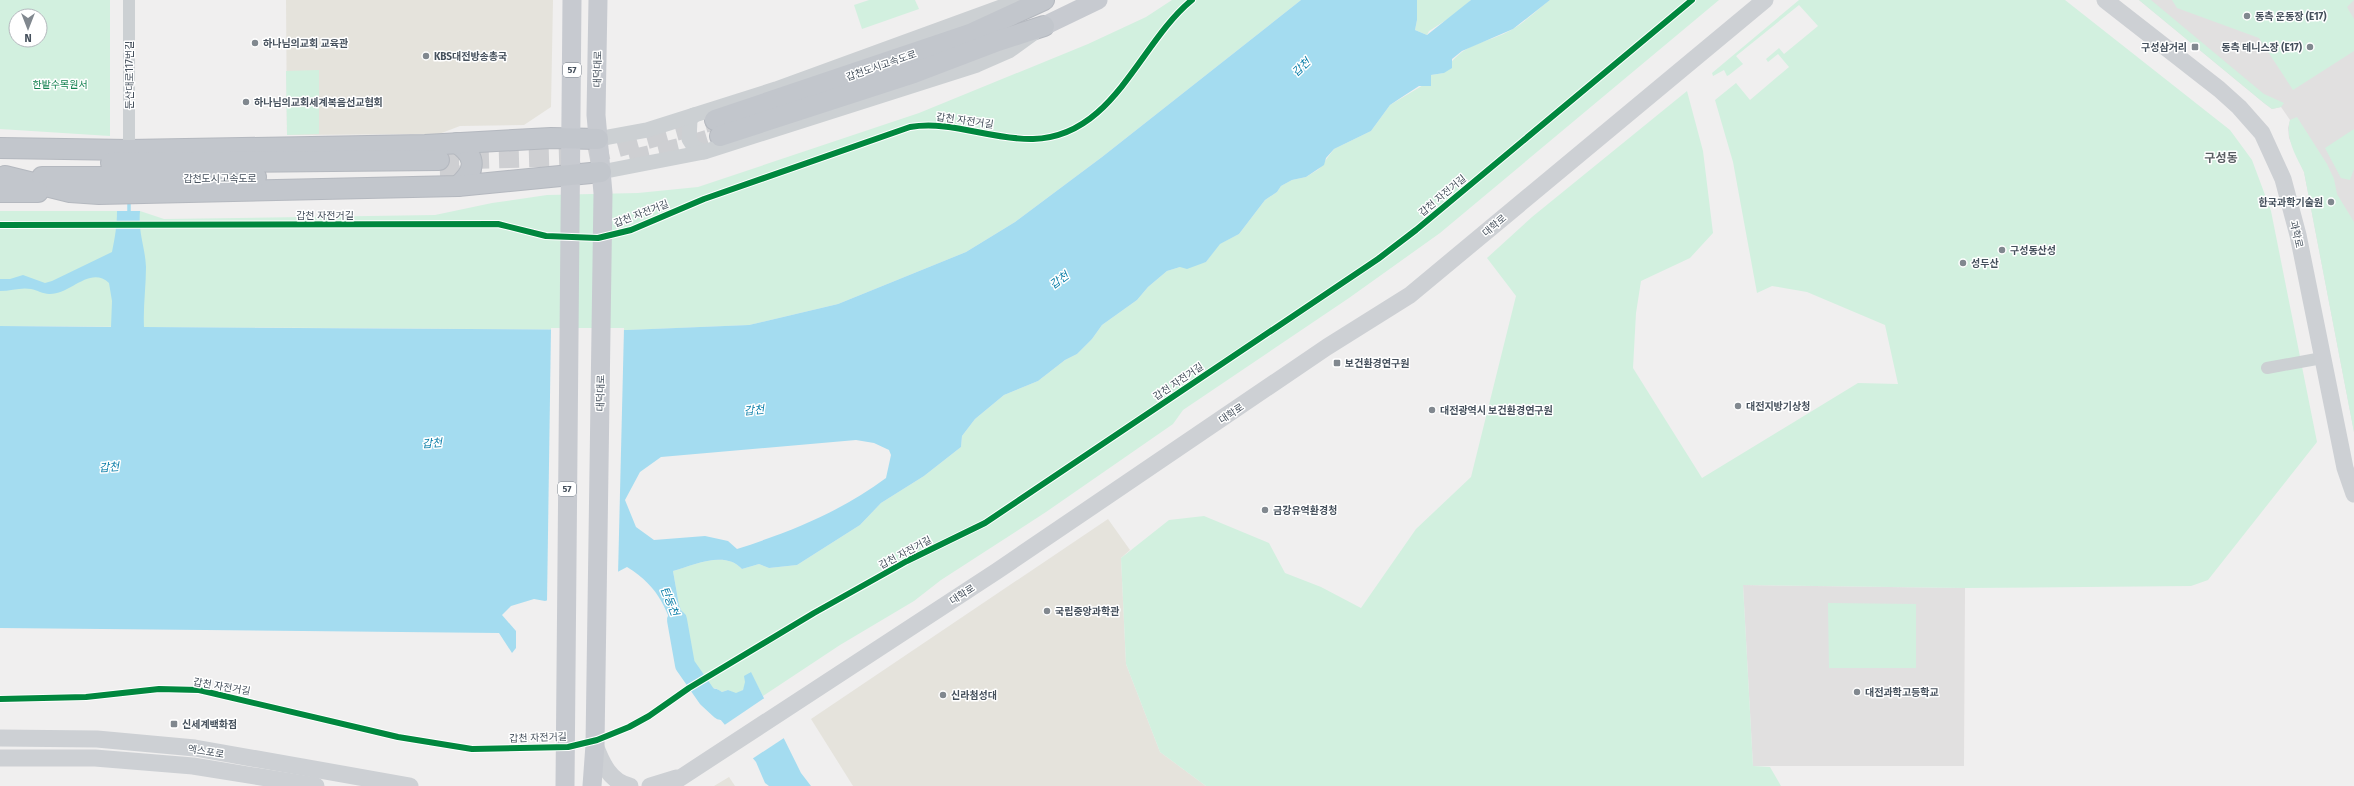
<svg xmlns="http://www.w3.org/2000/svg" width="2354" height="786" viewBox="0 0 2354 786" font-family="'Fira Sans','Noto Sans KR',sans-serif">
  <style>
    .commercial { fill: #e5e3dc }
    .education { fill: #e1e0e0 }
    .green { fill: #d2f0df; fill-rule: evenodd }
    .water { fill: #a4dcf0; fill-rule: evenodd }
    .pier { fill: #f0efef }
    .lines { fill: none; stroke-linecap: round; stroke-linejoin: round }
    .stream { stroke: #a4dcf0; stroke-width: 3.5 }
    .river { stroke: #a4dcf0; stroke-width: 20 }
    .trunk-tunnel { stroke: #cecfd2; stroke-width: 20; stroke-dasharray: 20 10; stroke-linecap: butt }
    .trunk-casing { stroke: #b4b8bf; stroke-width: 22 }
    .minor { stroke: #ccd0d3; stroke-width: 12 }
    .tertiary { stroke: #ccd0d3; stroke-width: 15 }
    .secondary { stroke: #cdd0d4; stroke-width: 17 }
    .primary { stroke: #c7cad0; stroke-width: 19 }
    .trunk { stroke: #c2c6cc; stroke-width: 20 }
    .cycleway-casing { stroke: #fff; stroke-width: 8 }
    .cycleway { stroke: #00873e; stroke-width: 6 }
    .poi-dot { fill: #81888f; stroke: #fff; stroke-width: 1.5 }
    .labels { text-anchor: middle; stroke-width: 3; stroke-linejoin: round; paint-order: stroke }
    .shield { fill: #fff; stroke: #7d848d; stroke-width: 1 }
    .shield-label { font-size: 9px; font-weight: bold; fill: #45505c }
    .poi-label { font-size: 10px; font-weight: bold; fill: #45505c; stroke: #fff; text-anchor: start }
    .street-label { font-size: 10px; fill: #45505c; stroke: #fff }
    .park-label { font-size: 10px; fill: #12814f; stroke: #fff }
    .water-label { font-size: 11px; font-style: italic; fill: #067ca7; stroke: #fff }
    .quarter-label { font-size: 12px; font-weight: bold; fill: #5a5e63; stroke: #fff }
  </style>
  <rect width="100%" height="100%" fill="#f0efef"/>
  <g class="commercial">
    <polygon points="286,0 553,0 551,107 524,125 460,126 439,134 287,135"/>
    <polygon points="1108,519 1130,550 1121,558 1126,664 1160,752 1206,786 853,786 811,719"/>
    <polygon points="729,777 735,786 714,786"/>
  </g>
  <g class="education">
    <polygon points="2139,0 2354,0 2354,432 2304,172 2289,138 2288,128 2290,120 2281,107 2272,109 2264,103"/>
    <polygon points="1743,585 1965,588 1964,766 1753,766"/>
  </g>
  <g class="green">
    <path d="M 0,0 L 110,0 L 110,136 L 0,129 ZM 16,16 L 40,16 L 40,40 L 16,40 Z"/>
    <polygon points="869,0 915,0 919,9 862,29 854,5"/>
    <polygon points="1172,0 1301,0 1102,157 1015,222 966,252 838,304 749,325 628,330 0,326 0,211 140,211 164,219 435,215 492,203 547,195 638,193 698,187 919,113 1088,44 1146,17"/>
    <polygon points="1417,0 1471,0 1457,13 1429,31 1427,35 1415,30 1417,20"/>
    <path d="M 1550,0 L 1719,0 L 1440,233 L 1349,298 L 1183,410 L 1173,424 L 1046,512 L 941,580 L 914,601 L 840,645 L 763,696 L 750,672 L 743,690 L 736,694 L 728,690 L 722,692 L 715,688 L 706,689 L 694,671 L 686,645 L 684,616 L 679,605 L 673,571 C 694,565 725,550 742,569 L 759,564 L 769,568 L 797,565 L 860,525 L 881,503 L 924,476 L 961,447 L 962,436 L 975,419 L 1004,395 L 1038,381 L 1065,360 L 1077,354 L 1092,339 L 1102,325 L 1137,300 L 1148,287 L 1167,271 L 1180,267 L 1206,262 L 1219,244 L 1239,234 L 1265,200 L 1277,192 L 1281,186 L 1292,180 L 1306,177 L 1319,169 L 1334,149 L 1371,131 L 1390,105 L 1430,81 L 1431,75 L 1444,73 C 1462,41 1485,45 1513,29 C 1526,21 1538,9 1550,0 Z"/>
    <polygon points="1799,0 2065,0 2230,130 2252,160 2271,211 2317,442 2208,580 2191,586 1965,588 1743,585 1753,766 1770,767 1781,786 1206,786 1160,752 1126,664 1121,558 1169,520 1204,516 1269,543 1285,573 1321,587 1361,608 1416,529 1471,477 1516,296 1487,258 1532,217 1687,91 1703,151 1713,233 1690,258 1641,281 1636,313 1633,368 1702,478 1858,383 1898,384 1885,325 1807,292 1772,286 1757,293 1733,162 1715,100 1736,83 1750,100 1789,67 1778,54 1768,62 1766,59 1779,48 1784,54 1818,26 1799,5 1736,56 1743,64 1729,75 1727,76 1724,70 1713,76 1712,73"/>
    <polygon points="2139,0 2151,0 2264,94 2284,103 2281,107 2272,109 2264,103"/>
    <polygon points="2172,0 2354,0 2347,7 2354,19 2354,51 2293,90 2259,38 2177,8"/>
    <polygon points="319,70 319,134 287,135 286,71"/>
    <path d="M 2297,117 L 2327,164 L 2334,179 L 2337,194 L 2354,222 L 2354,432 L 2304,172 C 2296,156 2285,138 2290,120 Z"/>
    <polygon points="2354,129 2354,169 2350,180 2341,178 2325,148"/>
    <polygon points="1828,603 1916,604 1916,668 1829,668"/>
  </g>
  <g class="water">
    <path d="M 1301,0 L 1417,0 L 1417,20 L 1415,30 L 1427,35 L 1471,0 L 1550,0 L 1513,29 L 1462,51 L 1452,59 L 1452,68 L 1444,73 L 1431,75 L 1431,86 L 1419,86 L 1402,97 L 1390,105 L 1371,131 L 1334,149 L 1326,158 L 1324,165 L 1306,177 L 1292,180 L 1281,186 L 1277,192 L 1265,200 L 1239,234 L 1220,244 L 1206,262 L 1187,269 L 1180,267 L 1167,271 L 1148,287 L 1137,300 L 1102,325 L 1092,339 L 1077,354 L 1065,360 L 1038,381 L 1004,395 L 975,419 L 962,436 L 961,447 L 924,476 L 881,503 L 860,525 L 797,565 L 769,568 L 759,564 L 742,569 C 725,550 694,565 673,571 L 679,605 L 684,616 L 686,645 L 679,647 C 668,611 660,587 627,567 L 587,588 L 545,601 L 534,599 L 511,606 L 502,615 L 516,631 L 516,648 L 512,653 L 499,633 L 0,628 L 0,326 L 111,327 L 112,301 L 109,283 C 90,265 70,295 49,294 C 43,294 37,290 31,289 C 21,287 11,291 0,291 L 0,279 L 10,279 L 23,275 L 45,283 L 52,281 L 112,252 C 115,237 117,226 117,211 L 140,211 C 138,233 145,246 146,267 C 146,287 143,307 144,327 L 627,330 L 749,325 L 838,304 L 966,252 L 1015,222 L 1102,157 ZM 856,440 L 874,443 L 889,450 L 891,455 L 886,478 C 842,511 790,532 737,549 L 728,541 L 705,536 L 654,540 L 636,527 L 625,500 L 640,472 L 661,457 Z"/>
    <path d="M 751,672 L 801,773 L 811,786 L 769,786 L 765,783 L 756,762 L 720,719 L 704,707 L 696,695 C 705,689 712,685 722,692 L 728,690 L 736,693 L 743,690 L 745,682 L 744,676 Z"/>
  </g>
  <g class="pier">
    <polygon points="551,328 624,328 618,575 588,590 547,602"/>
    <polygon points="766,697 787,736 752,759 723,726"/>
  </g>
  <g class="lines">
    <polyline class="stream" points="129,216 129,203"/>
    <polyline class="river" points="677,620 685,665 708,698 721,710"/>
    <g class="trunk-tunnel">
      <polyline points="439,160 574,156 615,148 715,120"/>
      <polyline points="630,160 684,147 720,136"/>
      <polyline points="440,176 482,175"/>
    </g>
    <g class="trunk-casing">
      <g id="trunk">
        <polyline points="715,120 970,34 1044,0"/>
        <polyline points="720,136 914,73 998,41 1044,26"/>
        <path d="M 457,143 C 477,157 476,170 458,186"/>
        <polyline points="0,148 129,150 425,145 551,138 598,139"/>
        <polyline points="111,163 439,160"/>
        <polyline points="5,176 70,192 99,194 458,186 601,172"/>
        <polyline points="42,177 256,177"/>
        <polyline points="0,192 38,192"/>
      </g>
    </g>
    <g class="minor">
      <polyline points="129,0 129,150"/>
      <polyline points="2267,368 2322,358"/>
    </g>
    <g class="tertiary">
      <polyline points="694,115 690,120 689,139 694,147 704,152"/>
      <polyline points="598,139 647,130 776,89 1020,0"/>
      <polyline points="601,172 704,152 977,65 1009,51 1034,33"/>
    </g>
    <g class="secondary">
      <polyline points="2105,0 2219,89 2239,107 2262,133 2283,179 2298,235 2345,468 2354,494"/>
      <polyline points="0,738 97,739 195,748 410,786"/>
      <path d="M 595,745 C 602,763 610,782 630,786"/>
      <polyline points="0,758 95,758 193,766 316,786"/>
      <polyline points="650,786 676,778"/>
      <polyline points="668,786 997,571 1327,347 1410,295 1765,0"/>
    </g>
    <g class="primary">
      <polyline points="1044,26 1098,0"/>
      <polyline points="565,786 572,0"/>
      <polyline points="592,786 595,745 603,193 596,115 598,0"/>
    </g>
    <use href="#trunk" class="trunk"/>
    <g class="cycleway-casing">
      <g id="cycleway">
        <path d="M 0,225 L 498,224 L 546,236 L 598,238 L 631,230 L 704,199 L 910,127 C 951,120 991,140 1033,139 C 1114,137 1139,43 1192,0"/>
        <polyline points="0,699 86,697 159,689 199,690 398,737 472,749 568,747 597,740 629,727 649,716 689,688 814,613 907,561 985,523 1378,259 1416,230 1692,0"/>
      </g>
    </g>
    <use href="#cycleway" class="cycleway"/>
  </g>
  <g class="poi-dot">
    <circle cx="2247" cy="16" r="4"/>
    <circle cx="255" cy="43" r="4"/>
    <rect x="2191" y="43" width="8" height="8" rx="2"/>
    <circle cx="2310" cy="47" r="4"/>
    <circle cx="426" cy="56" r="4"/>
    <circle cx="246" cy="102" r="4"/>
    <circle cx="2331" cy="202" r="4"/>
    <circle cx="2002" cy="250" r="4"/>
    <circle cx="1963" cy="263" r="4"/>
    <rect x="1333" y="359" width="8" height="8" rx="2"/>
    <circle cx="1738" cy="406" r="4"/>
    <circle cx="1432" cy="410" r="4"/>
    <circle cx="1265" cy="510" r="4"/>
    <circle cx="1047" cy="611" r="4"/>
    <circle cx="1857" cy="692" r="4"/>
    <circle cx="943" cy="695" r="4"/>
    <rect x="170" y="720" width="8" height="8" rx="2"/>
  </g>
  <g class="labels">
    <g class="shield">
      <rect x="563" y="63" width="18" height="14" rx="3"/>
      <rect x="558" y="482" width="18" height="14" rx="3"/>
    </g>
    <g class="shield-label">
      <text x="572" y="73">57</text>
      <text x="567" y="492">57</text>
    </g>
    <g class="poi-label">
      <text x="2255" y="20">동측 운동장 (E17)</text>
      <text x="263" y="47">하나님의교회 교육관</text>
      <text x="2187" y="51" text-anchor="end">구성삼거리</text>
      <text x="2302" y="51" text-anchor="end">동측 테니스장 (E17)</text>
      <text x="434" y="60">KBS대전방송총국</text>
      <text x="254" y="106">하나님의교회세계복음선교협회</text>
      <text x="2323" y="206" text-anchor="end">한국과학기술원</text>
      <text x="2010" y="254">구성동산성</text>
      <text x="1971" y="267">성두산</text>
      <text x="1345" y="367">보건환경연구원</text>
      <text x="1746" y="410">대전지방기상청</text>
      <text x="1440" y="414">대전광역시 보건환경연구원</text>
      <text x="1273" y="514">금강유역환경청</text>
      <text x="1055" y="615">국립중앙과학관</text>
      <text x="1865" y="696">대전과학고등학교</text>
      <text x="951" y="699">신라첨성대</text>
      <text x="182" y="728">신세계백화점</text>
    </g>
    <g class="street-label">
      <text transform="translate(881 65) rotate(-19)" y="4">갑천도시고속도로</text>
      <text transform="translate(597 69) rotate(-89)" y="4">대덕대로</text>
      <text transform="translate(129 75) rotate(-90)" y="4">둔산대로117번길</text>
      <text transform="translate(965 120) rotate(8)" y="4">갑천 자전거길</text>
      <text x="220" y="182">갑천도시고속도로</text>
      <text transform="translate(1442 195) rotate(-40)" y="4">갑천 자전거길</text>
      <text transform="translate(641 213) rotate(-21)" y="4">갑천 자전거길</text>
      <text x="325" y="219">갑천 자전거길</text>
      <text transform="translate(1494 225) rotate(-40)" y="4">대학로</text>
      <text transform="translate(2297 234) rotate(77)" y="4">과학로</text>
      <text transform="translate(1178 381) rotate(-34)" y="4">갑천 자전거길</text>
      <text transform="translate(600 393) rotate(-89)" y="4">대덕대로</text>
      <text transform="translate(1231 413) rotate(-34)" y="4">대학로</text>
      <text transform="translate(905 552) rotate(-28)" y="4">갑천 자전거길</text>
      <text transform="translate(962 594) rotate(-33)" y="4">대학로</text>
      <text transform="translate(222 686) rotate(10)" y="4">갑천 자전거길</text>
      <text transform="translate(538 737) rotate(-2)" y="4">갑천 자전거길</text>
      <text transform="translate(206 751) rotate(9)" y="4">엑스포로</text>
    </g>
    <g class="park-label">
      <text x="60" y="88">한밭수목원서</text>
    </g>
    <g class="water-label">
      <text transform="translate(1301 67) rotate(-44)" y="4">갑천</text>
      <text transform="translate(1059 280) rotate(-37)" y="4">갑천</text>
      <text transform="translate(754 410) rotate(-6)" y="4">갑천</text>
      <text transform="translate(432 443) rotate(-4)" y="4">갑천</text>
      <text transform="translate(109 467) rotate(-4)" y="4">갑천</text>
      <text transform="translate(670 601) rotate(68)" y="4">탄동천</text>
    </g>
    <g class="quarter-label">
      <text x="2221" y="162">구성동</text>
    </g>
  </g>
  <g transform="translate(28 28) rotate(180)"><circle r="19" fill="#ffffff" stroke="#b5b9be"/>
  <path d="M0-3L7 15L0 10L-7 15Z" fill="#81888f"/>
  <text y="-6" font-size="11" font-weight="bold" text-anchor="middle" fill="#45505c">N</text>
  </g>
</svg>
